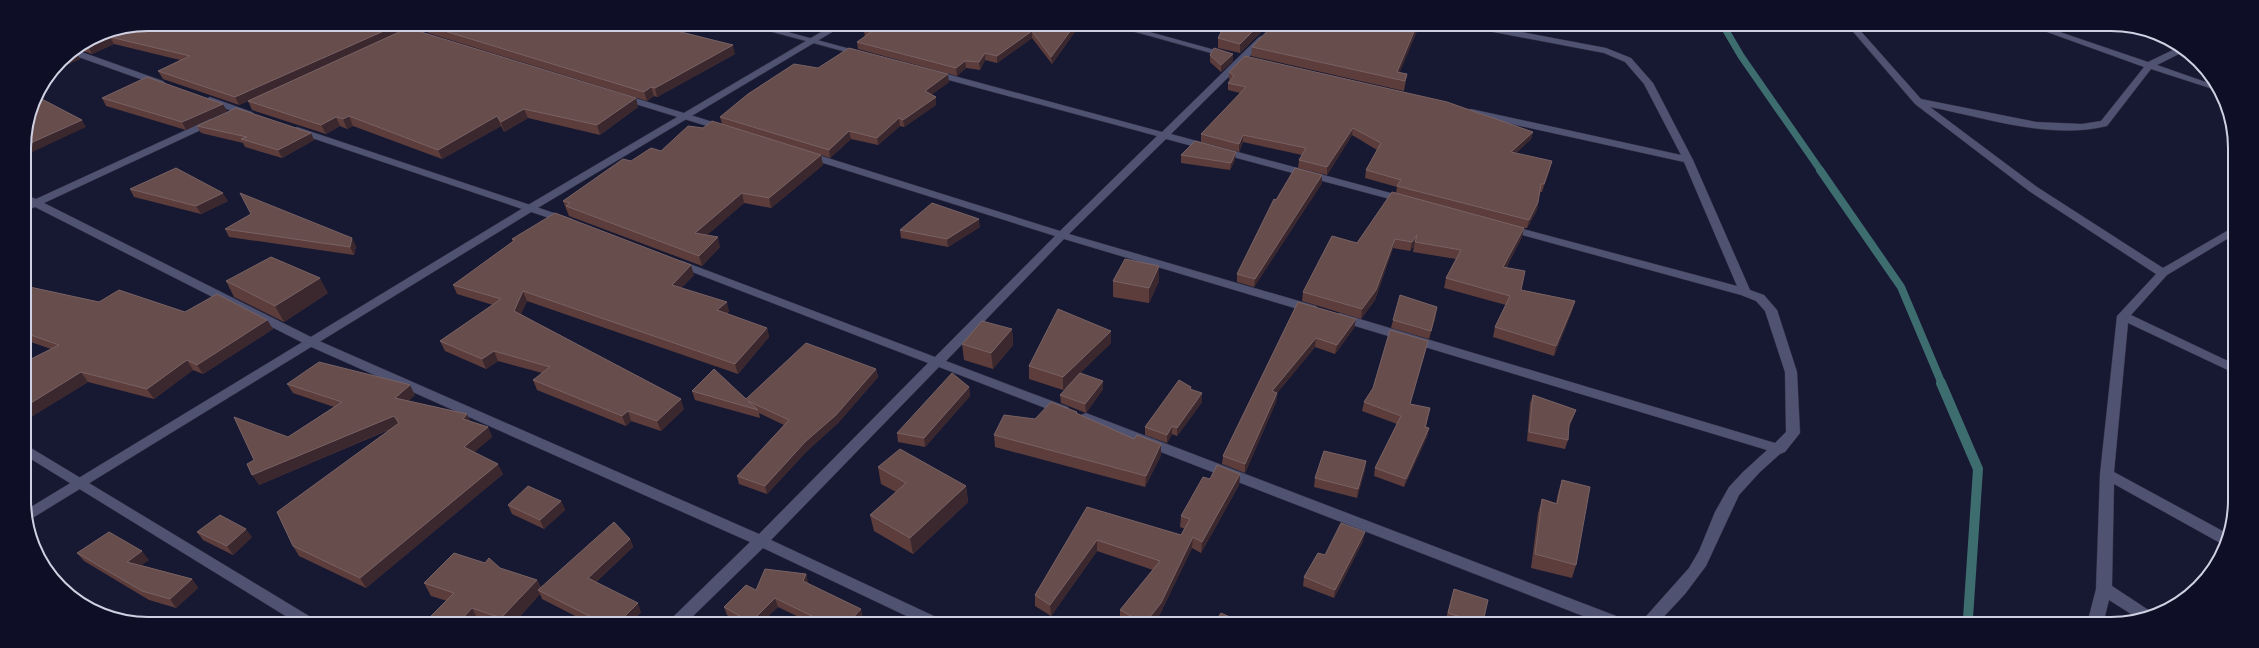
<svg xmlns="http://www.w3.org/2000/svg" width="2259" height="648" viewBox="0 0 2259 648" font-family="Manrope,sans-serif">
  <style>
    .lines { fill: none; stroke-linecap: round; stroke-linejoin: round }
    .stream-far2 { stroke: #3e6d70; stroke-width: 7 }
    .stream-far1 { stroke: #3e6d70; stroke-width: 8 }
    .stream { stroke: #3e6d70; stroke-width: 10 }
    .minor-casing { stroke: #313045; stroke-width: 1 }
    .tertiary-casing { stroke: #313045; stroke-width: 1 }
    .minor { fill: #4f5371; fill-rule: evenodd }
    .tertiary { fill: #4f5371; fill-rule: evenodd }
    .wall { fill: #5c3d3b }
    .shaded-wall { fill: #3b282f }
    .building { fill: #684d4d; stroke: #786264 }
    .rim { fill: none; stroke: #cfd1e3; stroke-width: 2 }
  </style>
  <rect width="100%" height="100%" fill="#171831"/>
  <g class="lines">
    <polyline class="stream-far2" points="1724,27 1741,56 1821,171"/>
    <polyline class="stream-far1" points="1820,170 1901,287 1942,384"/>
    <polyline class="stream" points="1941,383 1978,469 1968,618 1964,623"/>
    <g class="minor-casing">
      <g id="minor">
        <polygon points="380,24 394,25 410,30 422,25 432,25 418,32 421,35 417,38 404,36 403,33"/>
        <polygon points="747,25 762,25 865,53 861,56"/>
        <polygon points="1114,26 1128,26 1233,55 1229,58"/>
        <polygon points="1479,27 1495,27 1606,48 1631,58 1653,83 1693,160 1750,290 1764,295 1777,310 1797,372 1800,433 1785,452 1780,454 1760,472 1739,495 1706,566 1685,594 1658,623 1640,623 1689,568 1699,551 1715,512 1729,487 1743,472 1767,450 1335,320 1333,317 1339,313 1343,314 1775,443 1786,432 1785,372 1765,311 1756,301 1741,295 1504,230 1503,228 1508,225 1737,286 1684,162 1471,115 1466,112 1471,109 1681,155 1644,84 1625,62 1604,53 1483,30"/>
        <path d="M 1850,28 L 1858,28 L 1921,99 L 2036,122 L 2082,124 L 2101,121 L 2144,67 L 2036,28 L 2048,28 L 2148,62 L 2177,48 L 2183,52 L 2157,65 L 2217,86 L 2222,92 L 2151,69 L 2107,126 C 2050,140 1986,118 1930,107 L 2037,187 L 2163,268 L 2232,228 L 2232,236 L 2167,275 L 2131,315 L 2232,363 L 2232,372 L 2128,323 L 2114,472 L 2230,535 L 2225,545 L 2222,544 L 2114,484 L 2112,586 L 2153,613 L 2155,615 L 2139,619 L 2109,600 L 2103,624 L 2087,624 L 2096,589 L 2100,474 L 2117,316 L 2156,274 L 2029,191 L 1915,104 Z"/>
        <polygon points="1262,36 1266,39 1265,41 1171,134 1409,198 1410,200 1405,203 1401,202 1166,139 1069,234 1316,306 1318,309 1316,312 1308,312 1064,239 946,361 1068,407 1070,410 1068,413 1058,413 939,367 771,540 936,617 939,621 917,621 763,548 688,621 670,621 673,617 750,542 309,346 35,207 25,211 25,204 27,203 25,202 25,195 36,199 210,119 216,119 216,123 44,203 317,340 759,534 928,363 674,265 672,263 674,261 682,261 935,357 1055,236 804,157 804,153 812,153 1060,231 1157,136 930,75 930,71 936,71 1162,132 1259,37"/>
        <polygon points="76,50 163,81 165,83 163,85 157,85 70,54"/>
        <polygon points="622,94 726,126 728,128 726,130 720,130 619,99 619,95"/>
        <polygon points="210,97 252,112 254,114 249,117 246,116 207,102 205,100"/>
        <polygon points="297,127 572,219 573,221 572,223 564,223 294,132 292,130"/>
        <polygon points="1086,413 1624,619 1627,623 1601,623 1081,421 1079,418 1081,415"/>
        <polygon points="26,445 309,616 312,620 292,620 26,456"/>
      </g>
    </g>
    <g class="tertiary-casing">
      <polygon id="tertiary" points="833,25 844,25 536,209 26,522 26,510 528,205"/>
    </g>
    <use href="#minor" class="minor"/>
    <use href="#tertiary" class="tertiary"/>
  </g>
  <g class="wall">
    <polygon points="425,25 735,54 657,97 654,96 647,101 428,33"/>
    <polygon points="395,26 397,33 638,107 600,135 528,118 504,132 501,126 442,159 353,126 347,129 340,126 326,134 252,110 248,101 239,105 163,79 158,71 180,60 114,44 92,54 77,49 101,33"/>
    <polygon points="871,26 1079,26 1052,64 1032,38 997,63 985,60 980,70 966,68 957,76 858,49 857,42 865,37 864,31"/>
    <polygon points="1267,26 1240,53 1218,48 1218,38"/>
    <polygon points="1252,47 1407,74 1404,91 1251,56"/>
    <polygon points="75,51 80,59 61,67 56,67 61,60"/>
    <polygon points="1210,55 1233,61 1221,72 1210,62"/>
    <polygon points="818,68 949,82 931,95 936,105 904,127 900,126 878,145 851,139 830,158 821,155 823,165 771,208 744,203 707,235 720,247 702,266 569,216 563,201 631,161 661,151 703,128 722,124 720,117"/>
    <polygon points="1229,72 1533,132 1531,139 1516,153 1550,169 1542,192 1540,192 1537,210 1527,228 1524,228 1522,237 1506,268 1521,290 1575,301 1572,311 1554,356 1493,337 1495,327 1506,305 1444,288 1446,278 1456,259 1413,252 1414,246 1410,251 1393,248 1375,300 1361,319 1302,301 1303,292 1357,243 1396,193 1397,187 1365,178 1366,170 1377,150 1352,135 1327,175 1298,168 1299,160 1302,155 1243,142 1239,152 1201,142 1201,134 1240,93 1228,90 1228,83 1230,80 1229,79"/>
    <polygon points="102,98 227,111 186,130 106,106"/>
    <polygon points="197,126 311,133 314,140 282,158 245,147 243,143 201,133"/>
    <polygon points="1181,155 1235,160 1230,170 1181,163"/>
    <polygon points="1322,183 1254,287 1237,282 1237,274 1276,200"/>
    <polygon points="130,189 228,201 201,214 134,197"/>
    <polygon points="980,227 948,247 901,238 900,230"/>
    <polygon points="225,229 356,246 354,255 229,237"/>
    <polygon points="512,239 694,275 681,288 729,311 727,314 767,328 769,337 738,374 527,301 521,314 684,409 661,431 631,421 626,426 537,390 533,380 542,373 498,361 486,369 445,351 440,341 493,305 457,294 453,285 513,242"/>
    <polygon points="1159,266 1159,281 1149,303 1113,297 1113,281"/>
    <polygon points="226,281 328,293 284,322 234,297"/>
    <polygon points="25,286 99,302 185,312 267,320 273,329 203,374 193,370 154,399 88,382 26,420 25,362 51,349 25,340"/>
    <polygon points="1298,302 1356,319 1354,328 1335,354 1315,347 1277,393 1276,402 1245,473 1222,464 1223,456"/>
    <polygon points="1436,315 1429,339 1391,328 1393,320"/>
    <polygon points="1012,329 1013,345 993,369 964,360 962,344"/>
    <polygon points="1111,331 1111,343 1080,373 1103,389 1086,413 1061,403 1060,395 1074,380 1063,390 1029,379 1029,366"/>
    <polygon points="1428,341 1426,349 1410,404 1430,408 1426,427 1429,428 1427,437 1404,487 1374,476 1375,468 1397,424 1362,411 1364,402"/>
    <polygon points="876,369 878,377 838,423 807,451 767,494 739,484 737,476 784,425 759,413 760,418 695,400 692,391 746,399"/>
    <polygon points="287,384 415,395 408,401 467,414 470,421 488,427 492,437 474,452 503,474 366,588 299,556 293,546 391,429 259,485 288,437 334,407 293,393"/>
    <polygon points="969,387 970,396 925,447 898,442 897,433"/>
    <polygon points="1191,389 1202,402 1177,436 1172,434 1167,443 1145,435 1145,427"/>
    <polygon points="1533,395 1576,410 1573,418 1569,428 1568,440 1565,449 1527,441 1530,403"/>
    <polygon points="1077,414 1134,439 1161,444 1161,455 1145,487 995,447 994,435 1035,419"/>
    <polygon points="1366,461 1365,470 1357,498 1314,487 1315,478"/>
    <polygon points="878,467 966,486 968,502 913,554 874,531 870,515 896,492 881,484"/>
    <polygon points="1240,474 1239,485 1201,553 1192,548 1160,614 1154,622 1122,622 1120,621 1120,610 1153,570 1097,551 1051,616 1035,606 1035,595 1087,507 1181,535 1185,529 1180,527 1181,516 1210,479"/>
    <polygon points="1562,480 1576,565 1572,578 1531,568 1538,513 1542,499 1556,503 1558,493"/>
    <polygon points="561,501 565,510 544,529 512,514 508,505"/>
    <polygon points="197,532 252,537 233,555 203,540"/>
    <polygon points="630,539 633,547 596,582 641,612 632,621 585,621 542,599 540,594 516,621 427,620 447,601 431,596 424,583 500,568 537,580 541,588"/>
    <polygon points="1363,541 1334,598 1303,586 1304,577 1325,555"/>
    <polygon points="77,553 149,560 141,565 192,579 198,588 176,608 149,600 84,561"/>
    <polygon points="806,574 808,583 863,617 860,621 807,621 778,607 763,621 736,621 727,615 724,607 756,590"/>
    <polygon points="1454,589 1483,622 1445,622"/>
  </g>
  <g class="shaded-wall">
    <polygon points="395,26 398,34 248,101 239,105 235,97"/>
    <polygon points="1074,26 1079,26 1052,64 1051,57"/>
    <polygon points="1258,26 1267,26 1240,53 1240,44"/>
    <polygon points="1416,27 1419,27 1397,79 1397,72"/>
    <polygon points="1032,31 1032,38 997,63 997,56"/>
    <polygon points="110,37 114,44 92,54 88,46"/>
    <polygon points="733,45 735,54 657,97 655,88"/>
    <polygon points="75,51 80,59 61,67 59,63 61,60 71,53"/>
    <polygon points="985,53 985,60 980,70 979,62"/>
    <polygon points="1233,54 1233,61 1221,72 1221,65"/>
    <polygon points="965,61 966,68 957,76 956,68"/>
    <polygon points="948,74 949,82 926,99 925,91"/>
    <polygon points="651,87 654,96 647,101 644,92"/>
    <polygon points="936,97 936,105 904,127 903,120"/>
    <polygon points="636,98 638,107 600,135 597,125"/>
    <polygon points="223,104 227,111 186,130 182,122"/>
    <polygon points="524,109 528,118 504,132 501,122"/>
    <polygon points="349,116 353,126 347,129 343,119"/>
    <polygon points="497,116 501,126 442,159 438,150"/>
    <polygon points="336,117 340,126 326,134 321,125"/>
    <polygon points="899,118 900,126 878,145 877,138"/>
    <polygon points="82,120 86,127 24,156 24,146"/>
    <polygon points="1353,128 1352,135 1327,175 1327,167"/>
    <polygon points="849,131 851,139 830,158 829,150"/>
    <polygon points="1533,132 1531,139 1509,159 1511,152"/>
    <polygon points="311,133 314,140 282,158 278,150"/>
    <polygon points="1243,135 1243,142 1239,152 1239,144"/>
    <polygon points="1236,152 1235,160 1230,170 1231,163"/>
    <polygon points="821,155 823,165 771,208 769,198"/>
    <polygon points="1552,161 1550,169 1542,192 1544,184"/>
    <polygon points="1322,175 1322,183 1254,287 1255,279"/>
    <polygon points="223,193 228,201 201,214 196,206"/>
    <polygon points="742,193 744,203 698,243 695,233"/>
    <polygon points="1538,202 1537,210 1527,228 1529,220"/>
    <polygon points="979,219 980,227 948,247 947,239"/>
    <polygon points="1524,228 1522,237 1501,277 1503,267"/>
    <polygon points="1417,235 1414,246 1410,251 1412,242"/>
    <polygon points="718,237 720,247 702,266 699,256"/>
    <polygon points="352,238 356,246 354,255 350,247"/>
    <polygon points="1395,239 1393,248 1375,300 1361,319 1362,309"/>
    <polygon points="691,265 694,275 675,295 672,285"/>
    <polygon points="1159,266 1159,281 1149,303 1149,288"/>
    <polygon points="320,278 328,293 284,322 275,306"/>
    <polygon points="523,291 527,301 518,321 514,311"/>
    <polygon points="1575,301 1572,311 1554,356 1556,346"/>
    <polygon points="727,302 729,311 720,320 717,310"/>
    <polygon points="1437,307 1436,315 1429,339"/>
    <polygon points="1356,319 1354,328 1335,354 1337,345"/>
    <polygon points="267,320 273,329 203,374 197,365"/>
    <polygon points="767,328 769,337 738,374 735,364"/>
    <polygon points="1012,329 1013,345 993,369 991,353"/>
    <polygon points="1111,331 1111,343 1063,390 1063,377"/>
    <polygon points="1316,338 1315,347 1271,400 1272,391"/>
    <polygon points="1428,341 1426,349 1408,412 1410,404"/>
    <polygon points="494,351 498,361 486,369 482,359"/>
    <polygon points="187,360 193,370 154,399 147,389"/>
    <polygon points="876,369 878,377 838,423 807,451 767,494 765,486 805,442"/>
    <polygon points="81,372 88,382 26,420 26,406"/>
    <polygon points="1103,381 1103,389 1086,413 1085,404"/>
    <polygon points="410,385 415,395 400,407 395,398"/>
    <polygon points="969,387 970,396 925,447 924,438"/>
    <polygon points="1202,393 1202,402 1177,436 1177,428"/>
    <polygon points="1277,393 1276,402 1245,473 1245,464"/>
    <polygon points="681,399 684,409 661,431 657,421"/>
    <polygon points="1576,410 1573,418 1566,433 1569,424"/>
    <polygon points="628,411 631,421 626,426 622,416"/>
    <polygon points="467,414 471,424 463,419"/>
    <polygon points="394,416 399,425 259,485 252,475"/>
    <polygon points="1172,426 1172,434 1167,443 1167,435"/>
    <polygon points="488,427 492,437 469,457 464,447"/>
    <polygon points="1429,428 1427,437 1404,487 1406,479"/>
    <polygon points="1161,444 1161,455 1145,487 1146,476"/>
    <polygon points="1366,461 1365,470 1357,498 1358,489"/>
    <polygon points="498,464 503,474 366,588 360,578"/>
    <polygon points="1240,474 1239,485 1201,553 1202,542"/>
    <polygon points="966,486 968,502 913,554 910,538"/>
    <polygon points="561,501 565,510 544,529 540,520"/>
    <polygon points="246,529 252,537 233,555 227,546"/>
    <polygon points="1365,532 1363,541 1334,598 1335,590"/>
    <polygon points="1193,537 1192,548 1160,614 1154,622 1146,622"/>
    <polygon points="630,539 633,547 591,586 588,578"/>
    <polygon points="1097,540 1097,551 1051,616 1050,605"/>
    <polygon points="142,551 149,560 133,570 127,562"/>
    <polygon points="806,574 808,583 805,590 803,581"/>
    <polygon points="192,579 198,588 176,608 170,599"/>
    <polygon points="537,580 542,592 538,590 540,594 516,621 503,621 501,618"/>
    <polygon points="775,598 778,607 763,621 752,621"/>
    <polygon points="638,603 641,612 632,621 620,621"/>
    <polygon points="472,608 479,621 461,620"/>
    <polygon points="861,609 863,617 860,621 850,621"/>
  </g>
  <g class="building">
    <polygon points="148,24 386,24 395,26 235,97 158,71 190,56 110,37 88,46 83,45 101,33"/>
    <polygon points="425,25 653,25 733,45 655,88 651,87 644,92"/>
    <polygon points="871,26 1074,26 1051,57 1032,31 997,56 985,53 979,62 965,61 956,68 857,42 871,32 864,31"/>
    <polygon points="1224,26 1258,26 1240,44 1218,38"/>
    <polygon points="1272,26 1416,27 1397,72 1407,74 1405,81 1252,47"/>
    <polygon points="408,28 636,98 597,125 524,109 501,122 497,116 438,150 349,116 343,119 336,117 321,125 248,101"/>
    <polygon points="849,48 948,74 925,91 936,97 903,120 899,118 877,138 849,131 829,150 720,117 748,94 794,64 818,68"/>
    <polygon points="1214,48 1233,54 1221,65 1210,55"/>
    <polygon points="1245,56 1447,102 1533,132 1511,152 1552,161 1544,184 1541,184 1538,202 1529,220 1397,186 1401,180 1366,170 1381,143 1353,128 1327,167 1299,160 1306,148 1243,135 1239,144 1201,134 1246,87 1228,83 1234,76 1229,72"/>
    <polygon points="147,77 223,104 182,122 102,98"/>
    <polygon points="36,96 82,120 24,146 24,140 34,100"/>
    <polygon points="236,108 311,133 278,150 241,139 247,137 197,126"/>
    <polygon points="712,121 821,155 769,198 742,193 695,233 718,237 699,256 566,206 570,203 563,201 623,159 631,161 651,148 661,151 688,126 703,128"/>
    <polygon points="1195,141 1236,152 1231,163 1181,155"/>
    <polygon points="176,168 223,193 196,206 130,189"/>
    <polygon points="1295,168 1322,175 1255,279 1237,274 1274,199 1276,200"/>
    <polygon points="1392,192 1524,228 1503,267 1525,271 1521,290 1575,301 1556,346 1495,327 1510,296 1446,278 1461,250 1415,242 1417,235 1412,242 1395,239 1376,290 1362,309 1303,292 1332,236 1357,243"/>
    <polygon points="240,193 352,238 350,247 225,229 251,214"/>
    <polygon points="932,203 979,219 947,239 900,230"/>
    <polygon points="555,213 691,265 672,285 727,302 717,310 767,328 735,364 523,291 514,311 681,399 657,421 628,411 622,416 533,380 550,367 494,351 482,359 440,341 501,299 453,285 515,240 512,239"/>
    <polygon points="271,257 320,278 275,306 226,281"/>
    <polygon points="1125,259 1159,266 1149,288 1113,281"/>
    <polygon points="25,286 99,302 119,290 185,312 217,294 267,320 197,365 187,360 147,389 81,372 26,406 25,362 59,345 25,333"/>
    <polygon points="1400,295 1437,307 1431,331 1393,320"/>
    <polygon points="1298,302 1356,319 1337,345 1316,338 1272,391 1277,393 1245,464 1223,456"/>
    <polygon points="1058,309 1111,331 1063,377 1029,366"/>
    <polygon points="982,321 1012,329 991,353 962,344"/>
    <polygon points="1390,330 1428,341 1410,404 1430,408 1425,427 1429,428 1406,479 1375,468 1401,416 1364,402 1373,388"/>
    <polygon points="806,343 876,369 836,415 805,442 765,486 737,476 789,420 748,401 758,410 692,391 714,369 746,399"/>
    <polygon points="319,362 407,384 410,385 395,398 467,414 463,419 488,427 464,447 498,464 360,578 293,546 277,512 399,423 394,416 252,475 247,464 254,460 234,417 288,437 342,402 287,384"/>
    <polygon points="952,373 969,387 924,438 897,433"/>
    <polygon points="1080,373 1103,381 1085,404 1060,395"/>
    <polygon points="1179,380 1191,387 1190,389 1202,393 1177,428 1172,426 1167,435 1145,427"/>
    <polygon points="1533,395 1576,410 1569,424 1568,440 1529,432"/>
    <polygon points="1051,402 1077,412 1076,413 1134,439 1137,435 1161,444 1146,476 994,435 1004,415 1035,419"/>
    <polygon points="900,449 966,486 910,538 870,515 906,483 878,467"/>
    <polygon points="1324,451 1366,461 1358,489 1315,478"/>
    <polygon points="1217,465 1240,474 1202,542 1193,537 1161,603 1146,622 1142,622 1120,610 1160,561 1097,540 1050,605 1035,595 1087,507 1181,535 1190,519 1181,516 1203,477 1210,479"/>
    <polygon points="1562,480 1590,487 1576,565 1535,554 1542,499 1557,504"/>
    <polygon points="528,486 561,501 540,520 508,505"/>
    <polygon points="220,515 246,529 227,546 197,532"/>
    <polygon points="614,522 630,539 588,578 638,603 620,621 599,621 538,590"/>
    <polygon points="1341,523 1365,532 1335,590 1304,577 1318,553 1325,555"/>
    <polygon points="109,532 142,551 127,562 192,579 170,599 142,591 77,553"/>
    <polygon points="454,553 485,563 489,558 500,568 537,580 501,618 472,608 461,620 427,620 454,593 424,583"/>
    <polygon points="765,569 806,574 803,581 861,609 850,621 822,621 775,598 752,621 742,621 743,618 724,607 746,585 756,590"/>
    <polygon points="1454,589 1488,600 1483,622 1477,622 1448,613"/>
    <polygon points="1221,613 1241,622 1215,622"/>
  </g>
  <path d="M0 0H2259V648H0ZM148 31H2111A117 117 0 0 1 2228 148V500A117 117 0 0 1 2111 617H148A117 117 0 0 1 31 500V148A117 117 0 0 1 148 31Z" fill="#0e0f27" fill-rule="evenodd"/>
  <path class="rim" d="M148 31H2111A117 117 0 0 1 2228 148V500A117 117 0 0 1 2111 617H148A117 117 0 0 1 31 500V148A117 117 0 0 1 148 31Z"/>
</svg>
